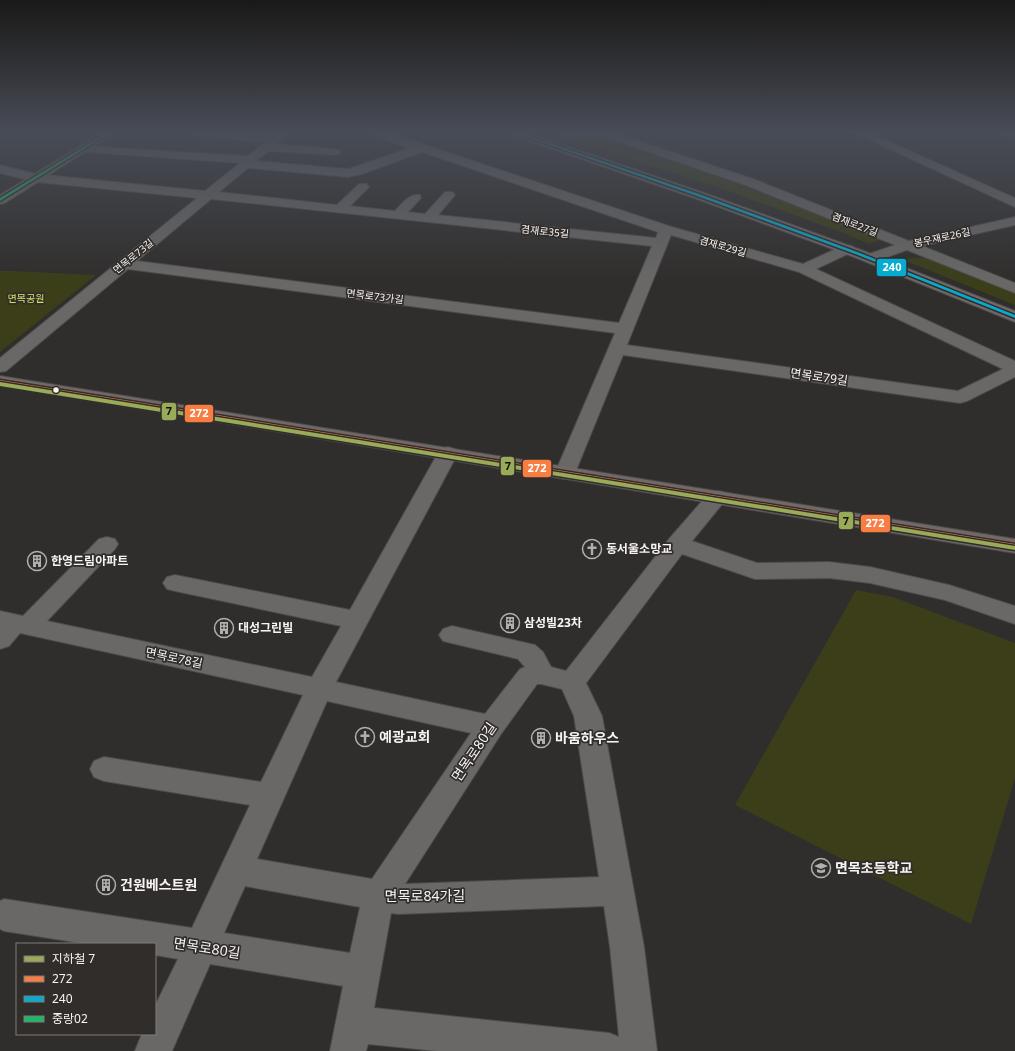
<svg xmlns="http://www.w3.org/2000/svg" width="1015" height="1051" viewBox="0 0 1015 1051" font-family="'Noto Sans','Noto Sans KR',sans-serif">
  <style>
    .green { fill: #3b3e19 }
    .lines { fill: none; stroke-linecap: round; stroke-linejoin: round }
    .minor-casing { stroke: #4d4b4a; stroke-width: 2 }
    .major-casing { stroke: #4d4b4a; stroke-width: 2 }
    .minor { fill: #6a6867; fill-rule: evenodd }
    .major { fill: #716968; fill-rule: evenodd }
    .bus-1-casing { stroke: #312d2b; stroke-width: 3 }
    .bus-2-casing { stroke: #312d2b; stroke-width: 3 }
    .bus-3-casing { stroke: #312d2b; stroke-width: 3 }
    .bus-1 { fill: #f77d43; fill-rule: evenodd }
    .bus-2 { fill: #06acd0; fill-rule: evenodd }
    .bus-3 { fill: #1ab867; fill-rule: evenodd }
    .metro-1-casing { stroke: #312d2b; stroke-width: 3 }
    .metro-1 { fill: #99aa58; fill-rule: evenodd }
    .bus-dot { fill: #f7f4f3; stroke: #312d2b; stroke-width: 1.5 }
    .labels { text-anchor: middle; stroke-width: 3.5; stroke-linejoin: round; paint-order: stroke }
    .far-street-label { font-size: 10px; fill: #f7f4f3; stroke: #312d2b }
    .far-park-label { font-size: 10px; fill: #d5e061; stroke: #312d2b }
    .street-label { font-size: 12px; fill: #f7f4f3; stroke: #312d2b }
    .poi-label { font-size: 12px; font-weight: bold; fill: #f7f4f3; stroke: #312d2b; text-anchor: start }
    .near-poi-label { font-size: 14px; font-weight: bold; fill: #f7f4f3; stroke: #312d2b; text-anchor: start }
    .near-street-label { font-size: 14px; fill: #f7f4f3; stroke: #312d2b }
    .line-badge { stroke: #312d2b; stroke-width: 1.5 }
    .badge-label { font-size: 11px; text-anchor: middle; font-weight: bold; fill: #fff }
    .pale-badge-label { font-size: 11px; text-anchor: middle; font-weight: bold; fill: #111 }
  </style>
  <rect width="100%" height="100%" fill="#302e2c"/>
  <g class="green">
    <polygon points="547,133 591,133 735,183 882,239 869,244 846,234 720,188"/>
    <polygon points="931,257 1015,292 1015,305 901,259"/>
    <polygon points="0,271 12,271 96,275 0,352"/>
    <polygon points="856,590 893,597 1015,643 1015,778 971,924 735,805"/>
  </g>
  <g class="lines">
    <g class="minor-casing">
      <g id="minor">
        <path d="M 192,133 L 247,133 L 273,135 L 276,133 L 288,133 L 276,144 L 335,149 L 339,150 L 341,152 L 339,154 L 335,155 L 269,151 L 256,161 L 348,169 L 410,148 L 373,135 L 372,133 L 389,133 L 672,227 L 803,264 L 842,246 L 847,245 L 852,246 L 854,249 L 852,252 L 816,269 L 1015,361 L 1015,377 L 967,401 L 960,403 L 623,355 L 575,473 L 572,477 L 565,479 L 558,477 L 555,473 L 615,333 L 128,269 L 6,371 L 0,372 L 0,358 L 197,198 L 36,182 L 0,173 L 0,165 L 36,174 L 205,191 L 240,163 L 84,152 L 80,151 L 78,149 L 80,147 L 84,146 L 248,156 L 266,142 L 197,136 ZM 422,152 L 658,232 L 656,238 L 438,215 L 455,195 L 453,192 L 445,192 L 425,214 L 408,212 L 421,198 L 420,195 C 409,193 402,204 395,211 L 350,206 L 369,187 L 367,184 L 359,184 L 337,205 L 219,192 L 248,168 L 348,177 L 362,174 ZM 211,199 L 652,246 L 619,323 L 137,261 ZM 671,235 L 799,272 L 1003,369 L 958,391 L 627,345 Z"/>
        <polygon points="598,133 615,133 753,179 909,241 1015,217 1015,225 922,246 1015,283 1015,293 907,250 876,261 871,262 866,261 864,258 866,255 895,245 745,185 599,135"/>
        <polygon points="855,133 870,133 1015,198 1015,207"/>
        <polygon points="1002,133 1015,133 1015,140"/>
        <path d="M 448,447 L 455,449 L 458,453 L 336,682 L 485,714 L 520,669 L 525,667 L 518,659 L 443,641 L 439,635 L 443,629 L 452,626 L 535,645 L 543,652 L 551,667 L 566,671 L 669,539 L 710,492 L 717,491 L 724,492 L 728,497 L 692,541 L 757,563 L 829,562 L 870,567 L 949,585 L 1015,606 L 1015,624 L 945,600 L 870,583 L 829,578 L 755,579 L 682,554 L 586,683 L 602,716 L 644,947 L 657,1051 L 437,1051 L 368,1044 L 366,1051 L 330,1051 L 343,986 L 210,964 L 172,1051 L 135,1051 L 142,1034 L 155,1034 L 155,1006 L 178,959 L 155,955 L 155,944 L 87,944 L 4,931 L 0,929 L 0,901 L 4,899 L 192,928 L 250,805 L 104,781 L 94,777 L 90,769 L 94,761 L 104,757 L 261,782 L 303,695 L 20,633 L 9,646 L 0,649 L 0,611 L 23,616 L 99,539 L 107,537 L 115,539 L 118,544 L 115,549 L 47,621 L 312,677 L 341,626 L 175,591 L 167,589 L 163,583 L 167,577 L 175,575 L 350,610 L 438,453 L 441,449 ZM 537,684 L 541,684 L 562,689 L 574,716 L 599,877 L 405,884 L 501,734 ZM 327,701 L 471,733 L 372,879 L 257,859 ZM 245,886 L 360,907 L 350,953 L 224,933 ZM 604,906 L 610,947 L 619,1037 L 609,1033 L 374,1008 L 391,913 L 398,914 Z"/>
      </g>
    </g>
    <g class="major-casing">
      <g id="major">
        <polygon points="101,133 115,133 5,203 0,204 0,195"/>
        <polygon points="510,133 527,133 702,192 864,251 1015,311 1015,322 854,257 694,198 511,135"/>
        <polygon points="0,376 1015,539 1015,553 0,386"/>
      </g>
    </g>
    <use href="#minor" class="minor"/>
    <use href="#major" class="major"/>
    <g class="bus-1-casing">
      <polygon id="bus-1" points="0,380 1015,544 1015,548 0,382"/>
    </g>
    <g class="bus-2-casing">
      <polygon id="bus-2" points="520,133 699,194 860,253 1015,315 1015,318 858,255 697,196 515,133"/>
    </g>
    <g class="bus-3-casing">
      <polygon id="bus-3" points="106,133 110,133 0,201 0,198"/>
    </g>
    <use href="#bus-1" class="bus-1"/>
    <use href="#bus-2" class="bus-2"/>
    <use href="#bus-3" class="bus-3"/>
    <g class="metro-1-casing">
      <polygon id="metro-1" points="0,382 1015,546 1015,550 0,386"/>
    </g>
    <use href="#metro-1" class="metro-1"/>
  </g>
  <linearGradient id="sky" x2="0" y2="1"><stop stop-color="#1a1918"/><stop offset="0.47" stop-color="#484c56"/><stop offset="1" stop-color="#484c56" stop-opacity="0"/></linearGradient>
  <rect width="1015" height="281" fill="url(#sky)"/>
  <defs>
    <g id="church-ring" transform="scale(1)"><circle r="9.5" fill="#312d2b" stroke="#b1afad" stroke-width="1.5"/><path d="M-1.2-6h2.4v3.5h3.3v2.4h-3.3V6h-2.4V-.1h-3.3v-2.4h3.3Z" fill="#b1afad"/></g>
    <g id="building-ring" transform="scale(1)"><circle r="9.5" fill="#312d2b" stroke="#b1afad" stroke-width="1.5"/><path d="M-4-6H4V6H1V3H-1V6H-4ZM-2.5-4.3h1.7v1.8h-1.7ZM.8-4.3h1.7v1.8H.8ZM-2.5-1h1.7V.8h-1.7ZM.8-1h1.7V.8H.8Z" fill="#b1afad"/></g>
    <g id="school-ring" transform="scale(1)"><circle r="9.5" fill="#312d2b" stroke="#b1afad" stroke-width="1.5"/><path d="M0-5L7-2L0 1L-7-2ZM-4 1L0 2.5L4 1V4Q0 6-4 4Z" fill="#b1afad"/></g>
  </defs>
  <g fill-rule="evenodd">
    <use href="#church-ring" x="592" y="549"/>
    <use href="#building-ring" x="37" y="561"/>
    <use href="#building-ring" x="510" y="623"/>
    <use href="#building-ring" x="224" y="628"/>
    <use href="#church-ring" x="365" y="737"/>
    <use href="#building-ring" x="541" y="738"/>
    <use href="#school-ring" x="821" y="868"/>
    <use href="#building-ring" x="106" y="885"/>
  </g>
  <circle class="bus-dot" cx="56" cy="390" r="3.5"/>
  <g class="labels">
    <g class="far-street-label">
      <text transform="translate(855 224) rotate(21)" y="4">겸재로27길</text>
      <text transform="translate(545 231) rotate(6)" y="4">겸재로35길</text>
      <text transform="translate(942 237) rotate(-12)" y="4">봉우재로26길</text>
      <text transform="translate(723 246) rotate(16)" y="4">겸재로29길</text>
      <text transform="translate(133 256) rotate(-39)" y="4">면목로73길</text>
      <text transform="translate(375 296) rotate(7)" y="4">면목로73가길</text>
    </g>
    <g class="far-park-label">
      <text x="26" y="302">면목공원</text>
    </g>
    <g class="street-label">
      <text transform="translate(819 377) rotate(8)" y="4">면목로79길</text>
      <text transform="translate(174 658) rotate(12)" y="4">면목로78길</text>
    </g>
    <g class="poi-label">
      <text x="606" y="553">동서울소망교</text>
      <text x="51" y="565">한영드림아파트</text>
      <text x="524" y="627">삼성빌23차</text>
      <text x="238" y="632">대성그린빌</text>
    </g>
    <g class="near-poi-label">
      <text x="379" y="742">예광교회</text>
      <text x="555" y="743">바움하우스</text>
      <text x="835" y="873">면목초등학교</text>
      <text x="120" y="890">건원베스트원</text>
    </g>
    <g class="near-street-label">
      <text transform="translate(474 752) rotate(-56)" y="5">면목로80길</text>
      <text x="425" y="901">면목로84가길</text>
      <text transform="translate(207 948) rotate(9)" y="5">면목로80길</text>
    </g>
  </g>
  <g class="line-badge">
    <rect x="876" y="258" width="31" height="19" rx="4" fill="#06acd0"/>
    <rect x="161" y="402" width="16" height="19" rx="4" fill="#99aa58"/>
    <rect x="184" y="404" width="30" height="19" rx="4" fill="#f77d43"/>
    <rect x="500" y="456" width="15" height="20" rx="4" fill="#99aa58"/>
    <rect x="522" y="459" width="30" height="19" rx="4" fill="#f77d43"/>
    <rect x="838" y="511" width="16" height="19" rx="4" fill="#99aa58"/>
    <rect x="860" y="514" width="31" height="19" rx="4" fill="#f77d43"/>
  </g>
  <g class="badge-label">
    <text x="892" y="271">240</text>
    <text x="199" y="417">272</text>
    <text x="537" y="472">272</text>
    <text x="875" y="527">272</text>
  </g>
  <g class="pale-badge-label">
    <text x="169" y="415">7</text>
    <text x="508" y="470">7</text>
    <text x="846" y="525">7</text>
  </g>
  <rect x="16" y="943" width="140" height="92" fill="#312d2b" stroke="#807d7b"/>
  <rect x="24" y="956" width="20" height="6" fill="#99aa58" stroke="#807d7b"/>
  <text x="52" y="963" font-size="12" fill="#f7f4f3">지하철 7</text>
  <rect x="24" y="976" width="20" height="6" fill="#f77d43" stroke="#807d7b"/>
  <text x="52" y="983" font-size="12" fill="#f7f4f3">272</text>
  <rect x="24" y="996" width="20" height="6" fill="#06acd0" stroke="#807d7b"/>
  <text x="52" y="1003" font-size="12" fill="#f7f4f3">240</text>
  <rect x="24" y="1016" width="20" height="6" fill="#1ab867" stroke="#807d7b"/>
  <text x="52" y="1023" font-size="12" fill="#f7f4f3">중랑02</text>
</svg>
